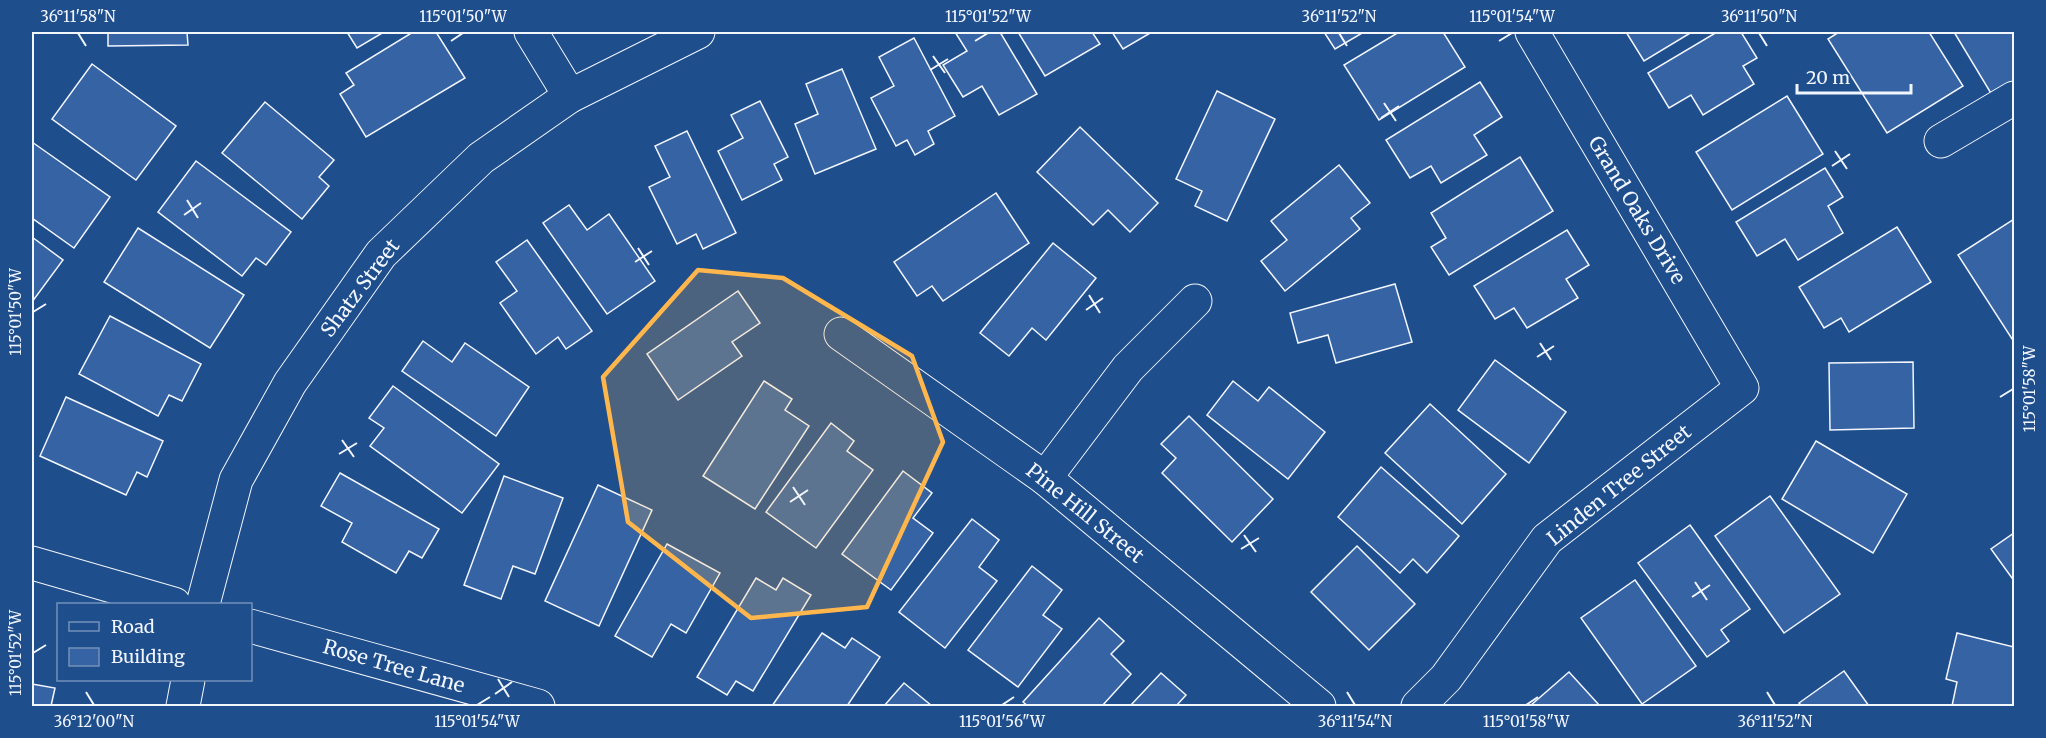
<svg xmlns="http://www.w3.org/2000/svg" width="2046" height="738" viewBox="0 0 2046 738" font-family="Merriweather,serif">
  <style>
    .building { fill: #3563a3; stroke: #f2f6ff; stroke-width: 1.5 }
    .lines { fill: none; stroke-linecap: round; stroke-linejoin: round }
    .street-casing { stroke: #f2f6ff; stroke-width: 35 }
    .street { stroke: #1f4e8c; stroke-width: 33 }
    .marked { fill: #ffb74d; fill-opacity: 0.2; stroke: #ffb74d; stroke-width: 4.5; stroke-linejoin: round }
    .ticks { fill: none; stroke: #f2f6ff; stroke-width: 2 }
    .labels { text-anchor: middle; stroke-width: 4.5; stroke-linejoin: round; paint-order: stroke }
    .street-label { font-size: 20px; fill: #f2f6ff; stroke: #1f4e8c }
    .neatline { fill: none; stroke: #f2f6ff; stroke-width: 2 }
    .ticks-label { font-size: 15px; text-anchor: middle; fill: #f2f6ff }
  </style>
  <rect width="100%" height="100%" fill="#1f4e8c"/>
  <g class="building">
    <polygon points="108,32 187,32 188,45 108,46"/>
    <polygon points="347,32 384,32 357,48"/>
    <polygon points="413,32 436,32 465,78 366,137 340,94 354,85 346,73"/>
    <polygon points="955,32 1000,32 1037,94 999,115 982,86 963,97 943,65 967,51"/>
    <polygon points="1018,32 1092,32 1100,44 1045,76"/>
    <polygon points="1112,32 1152,32 1123,49"/>
    <polygon points="1324,32 1364,32 1335,49"/>
    <polygon points="1399,32 1443,32 1465,67 1379,120 1344,65"/>
    <polygon points="1626,32 1692,32 1644,61"/>
    <polygon points="1717,32 1741,32 1757,58 1743,66 1754,84 1703,115 1691,95 1669,108 1648,73"/>
    <polygon points="1839,32 1929,32 1963,86 1887,133 1828,39"/>
    <polygon points="1954,32 2014,32 2014,81 1992,95"/>
    <polygon points="914,38 955,116 928,131 934,144 915,155 907,140 896,146 871,98 894,86 879,57"/>
    <polygon points="92,64 176,126 136,180 52,119"/>
    <polygon points="842,69 876,149 815,174 795,124 818,114 806,84"/>
    <polygon points="1480,82 1502,117 1474,135 1487,155 1441,183 1431,166 1410,178 1386,140"/>
    <polygon points="1217,91 1275,119 1227,221 1195,206 1202,191 1176,179"/>
    <polygon points="1787,96 1823,154 1732,210 1696,152"/>
    <polygon points="760,101 788,157 774,164 782,180 742,200 718,151 743,138 731,115"/>
    <polygon points="265,102 334,160 319,177 329,186 302,219 222,153"/>
    <polygon points="1080,127 1158,203 1130,232 1108,210 1093,225 1037,172"/>
    <polygon points="687,131 736,233 703,249 696,234 677,244 649,187 670,177 655,146"/>
    <polygon points="32,142 110,197 74,248 32,218"/>
    <polygon points="1520,157 1553,211 1449,275 1431,247 1446,238 1431,213"/>
    <polygon points="196,161 291,232 266,265 256,258 242,276 158,212"/>
    <polygon points="1339,165 1370,203 1351,218 1360,229 1285,291 1261,261 1287,240 1271,221"/>
    <polygon points="1825,168 1843,197 1828,206 1843,233 1798,260 1785,239 1757,256 1736,222"/>
    <polygon points="996,193 1029,243 943,301 932,286 917,296 894,262"/>
    <polygon points="569,205 587,230 609,214 655,281 607,314 543,223"/>
    <polygon points="2014,219 2014,342 1958,255"/>
    <polygon points="1897,227 1931,282 1849,332 1841,318 1824,328 1799,287"/>
    <polygon points="138,228 244,295 210,348 104,282"/>
    <polygon points="1567,230 1589,265 1566,279 1578,298 1527,328 1514,308 1495,319 1474,286"/>
    <polygon points="32,237 63,260 32,302"/>
    <polygon points="527,240 592,331 566,349 558,337 536,354 500,303 517,291 496,262"/>
    <polygon points="1053,243 1096,278 1046,340 1032,328 1009,356 980,333"/>
    <polygon points="1395,284 1412,342 1336,363 1328,335 1298,343 1290,313"/>
    <polygon points="738,291 760,323 732,342 742,356 678,400 647,354"/>
    <polygon points="110,316 201,364 182,401 169,395 158,416 79,374"/>
    <polygon points="423,341 452,362 465,343 529,387 496,436 402,371"/>
    <polygon points="1495,360 1566,412 1529,463 1458,410"/>
    <polygon points="1913,362 1914,428 1830,430 1829,363"/>
    <polygon points="764,381 792,399 785,410 809,426 755,509 703,476"/>
    <polygon points="1233,381 1258,401 1269,387 1325,432 1288,479 1207,415"/>
    <polygon points="393,386 499,464 462,513 370,446 384,428 369,418"/>
    <polygon points="66,397 163,441 147,477 137,472 126,495 40,456"/>
    <polygon points="1430,404 1506,474 1462,524 1385,453"/>
    <polygon points="1189,416 1273,499 1232,542 1162,473 1176,458 1161,444"/>
    <polygon points="831,423 854,441 847,451 873,470 816,548 766,512"/>
    <polygon points="1816,441 1907,494 1873,553 1782,499"/>
    <polygon points="1381,467 1459,536 1427,573 1413,559 1400,573 1338,517"/>
    <polygon points="903,471 932,493 913,518 933,533 891,590 842,554"/>
    <polygon points="340,473 439,529 422,558 409,551 396,573 342,542 352,523 321,506"/>
    <polygon points="504,476 563,498 535,574 513,566 501,599 464,585"/>
    <polygon points="598,485 652,510 599,626 545,601"/>
    <polygon points="1770,496 1840,594 1784,633 1715,536"/>
    <polygon points="972,519 999,540 979,567 997,581 945,648 899,612"/>
    <polygon points="1690,525 1750,609 1721,630 1729,641 1707,657 1638,563"/>
    <polygon points="2014,533 2014,577 2012,578 1991,549"/>
    <polygon points="667,544 720,573 686,633 671,624 652,657 615,636"/>
    <polygon points="1357,546 1415,604 1369,650 1311,592"/>
    <polygon points="1032,566 1062,590 1043,615 1062,629 1018,687 968,650"/>
    <polygon points="756,578 776,590 783,578 811,595 753,691 736,681 727,695 697,677"/>
    <polygon points="1635,580 1696,666 1642,704 1581,618"/>
    <polygon points="1099,618 1124,641 1111,654 1131,674 1102,706 1028,706 1023,702"/>
    <polygon points="822,633 845,648 852,638 880,657 847,706 772,706"/>
    <polygon points="1957,633 2014,647 2013,706 1952,706 1957,682 1946,679"/>
    <polygon points="1844,671 1869,706 1802,706 1799,703"/>
    <polygon points="1569,672 1600,706 1530,706"/>
    <polygon points="1161,673 1186,695 1176,706 1130,706"/>
    <polygon points="904,683 932,706 884,706"/>
    <polygon points="32,684 55,688 51,706 32,706"/>
  </g>
  <g class="lines">
    <g class="street-casing">
      <g id="street">
        <polyline points="531,32 570,96"/>
        <polyline points="1941,141 2014,98"/>
        <polyline points="841,334 1045,478 1319,706"/>
        <polyline points="1045,478 1128,368 1195,301"/>
        <polyline points="32,563 174,604"/>
        <polyline points="203,604 236,480 290,383 381,254 481,158 570,96 698,32"/>
        <polyline points="250,626 538,706"/>
        <polyline points="183,706 188,680"/>
        <polyline points="1418,706 1446,678 1547,539 1742,388 1532,32"/>
      </g>
    </g>
    <use href="#street" class="street"/>
  </g>
  <path class="marked" d="M 698,270 L 783,278 L 912,356 L 943,442 L 867,607 L 751,618 L 628,522 L 603,377 Z"/>
  <path class="ticks" d="M 78,33 L 86,46M 1339,33 L 1347,46M 1759,33 L 1767,46M 451,41 L 463,33M 975,41 L 988,33M 1499,41 L 1512,33M 933,56 L 945,73M 930,70 L 948,59M 1384,103 L 1396,121M 1381,118 L 1399,106M 1835,151 L 1847,169M 1832,166 L 1850,154M 187,200 L 198,218M 184,215 L 201,203M 638,248 L 649,265M 635,262 L 652,251M 1089,295 L 1100,313M 1086,310 L 1103,298M 33,312 L 46,304M 1540,343 L 1551,360M 1537,357 L 1554,346M 2000,397 L 2013,389M 342,440 L 354,457M 339,454 L 357,443M 793,487 L 805,505M 790,502 L 808,490M 1244,535 L 1256,552M 1241,549 L 1259,538M 1695,582 L 1707,600M 1692,597 L 1710,585M 33,653 L 46,645M 498,679 L 509,697M 86,692 L 94,705M 1347,692 L 1355,705M 1767,692 L 1775,705M 495,694 L 512,682M 477,705 L 490,697M 1002,705 L 1014,697M 1526,705 L 1538,697"/>
  <g class="labels">
    <g class="street-label">
      <text transform="translate(1637 210) rotate(59)" y="7">Grand Oaks Drive</text>
      <text transform="translate(360 288) rotate(-53)" y="7">Shatz Street</text>
      <text transform="translate(1619 485) rotate(-39)" y="7">Linden Tree Street</text>
      <text transform="translate(1085 513) rotate(39)" y="7">Pine Hill Street</text>
      <text transform="translate(394 666) rotate(16)" y="7">Rose Tree Lane</text>
    </g>
  </g>
  <rect width="2046" height="738" fill="none" stroke="#1f4e8c" stroke-width="66"/>
  <rect x="57" y="603" width="195" height="78" fill="#1f4e8c" stroke="#7391ba" stroke-width="1.5"/>
  <rect x="69" y="622" width="30" height="9" fill="#1f4e8c" stroke="#7391ba" stroke-width="1.5"/>
  <text x="111" y="633" font-size="18" fill="#f2f6ff">Road</text>
  <rect x="69" y="648" width="30" height="18" fill="#3563a3" stroke="#7391ba" stroke-width="1.5"/>
  <text x="111" y="663" font-size="18" fill="#f2f6ff">Building</text>
  <path d="M1797 84v9h114v-9" fill="none" stroke="#f2f6ff" stroke-width="3"/>
  <text x="1806" y="84" font-size="18" fill="#f2f6ff" stroke="#1f4e8c" stroke-width="4.5" paint-order="stroke">20 m</text>
  <rect x="33" y="33" width="1980" height="672" class="neatline"/>
  <g class="ticks-label">
    <text x="78" y="22">36°11'58"N</text>
    <text x="463" y="22">115°01'50"W</text>
    <text x="988" y="22">115°01'52"W</text>
    <text x="1339" y="22">36°11'52"N</text>
    <text x="1512" y="22">115°01'54"W</text>
    <text x="1759" y="22">36°11'50"N</text>
    <text transform="translate(16 312) rotate(-90)" y="5">115°01'50"W</text>
    <text transform="translate(2030 389) rotate(-90)" y="5">115°01'58"W</text>
    <text transform="translate(16 653) rotate(-90)" y="5">115°01'52"W</text>
    <text x="94" y="727">36°12'00"N</text>
    <text x="477" y="727">115°01'54"W</text>
    <text x="1002" y="727">115°01'56"W</text>
    <text x="1355" y="727">36°11'54"N</text>
    <text x="1526" y="727">115°01'58"W</text>
    <text x="1775" y="727">36°11'52"N</text>
  </g>
</svg>
